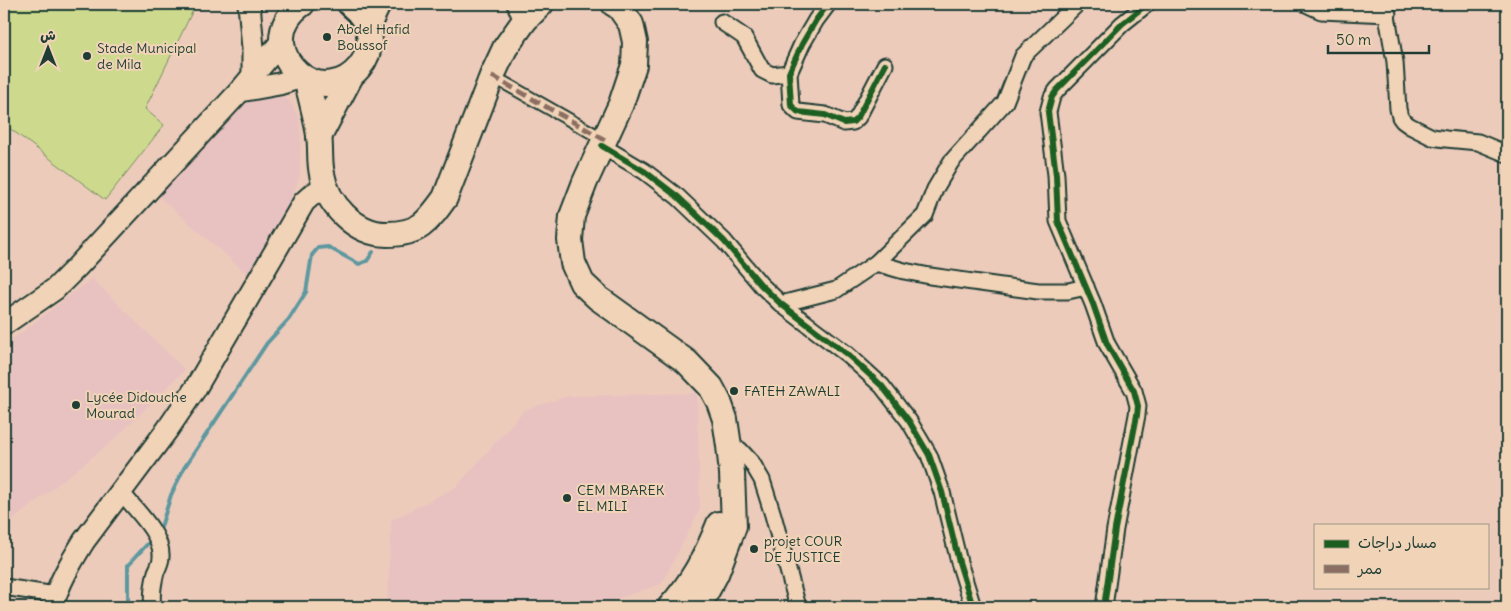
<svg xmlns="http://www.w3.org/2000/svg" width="1511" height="611" viewBox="0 0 1511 611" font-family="Delius,'Playpen Sans Arabic',sans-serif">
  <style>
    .built { fill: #e8c2c0 }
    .pitch { fill: #cdda8d; stroke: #768c60 }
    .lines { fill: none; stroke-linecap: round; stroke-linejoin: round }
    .stream { stroke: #5d989f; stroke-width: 4 }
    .pedestrian-casing { stroke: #1f3d34; stroke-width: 15 }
    .minor-casing { stroke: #1f3d34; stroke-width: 19 }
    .secondary-casing { stroke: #1f3d34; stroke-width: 25 }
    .primary-casing { stroke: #1f3d34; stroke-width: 28 }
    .pedestrian { stroke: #f1d3b7; stroke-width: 11 }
    .minor { stroke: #f1d3b7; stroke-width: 15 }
    .secondary { stroke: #f1d3b7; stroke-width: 21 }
    .primary { stroke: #f1d3b7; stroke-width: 24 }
    .quiet { stroke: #8d6e63; stroke-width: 5; stroke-dasharray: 10 5; stroke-linecap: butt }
    .cycleway-casing { stroke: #f1d3b7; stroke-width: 9 }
    .cycleway { stroke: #1b5e20; stroke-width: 6 }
    .poi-dot { fill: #1f3d34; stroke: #f1d3b7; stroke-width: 2 }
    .labels { text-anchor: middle; stroke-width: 4; stroke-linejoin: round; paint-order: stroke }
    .poi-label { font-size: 14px; fill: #1f3d34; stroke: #f1d3b7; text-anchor: start }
  </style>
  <rect width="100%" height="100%" fill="#edcbbb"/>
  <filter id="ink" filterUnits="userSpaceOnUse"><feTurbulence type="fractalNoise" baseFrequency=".02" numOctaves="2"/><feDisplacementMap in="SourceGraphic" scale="10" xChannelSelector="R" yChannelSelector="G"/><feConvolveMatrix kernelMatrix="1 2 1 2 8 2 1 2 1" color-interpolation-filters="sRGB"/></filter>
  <g filter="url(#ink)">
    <g class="built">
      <polygon points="277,94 289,100 299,117 301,134 300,176 282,229 254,280 158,196 243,103 255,98"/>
      <polygon points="92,278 185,370 113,441 4,527 4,346"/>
      <polygon points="697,393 700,509 662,584 593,607 387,607 391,520 456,487 524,410 568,396"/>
    </g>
    <polygon class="pitch" points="4,4 196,4 145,109 164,125 105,200 4,124"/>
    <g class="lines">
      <g class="stream">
        <polyline points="158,532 161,527 171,495 184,468 267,343 289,319 306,292 312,255 318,248 328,247 359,264 367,261 373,252"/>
        <polyline points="128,607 128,565 152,539"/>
      </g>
      <g class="pedestrian-casing">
        <polyline id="pedestrian" points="492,76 605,140"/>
      </g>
      <g class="minor-casing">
        <g id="minor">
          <polyline points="828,4 816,20 802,44 789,73 791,105 798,112 825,115 844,123 853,122 858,117 885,65"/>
          <polyline points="1306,4 1321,11 1388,14"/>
          <polyline points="1385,4 1395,62 1398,109 1400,117 1403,121 1410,126 1432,137 1446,139 1478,142 1507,154"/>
          <polyline points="722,22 744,37 762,70 772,75 789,73"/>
          <polyline points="602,146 644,171 678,197 724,241 761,285 781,304 848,355 882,386 909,421 929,455 942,492 959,562 973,607"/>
          <polyline points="876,263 925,215 935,189 951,162 1005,102 1023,56 1077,4"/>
          <polyline points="781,304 836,290 876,263 904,271 930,276 1038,291 1068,291 1086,287"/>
          <polyline points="729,446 740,450 752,463 762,480 773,515 798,607"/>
          <path d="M 121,492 C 134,508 163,535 161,557 C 161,562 158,568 156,572 C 153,584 151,595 153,607"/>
          <polyline points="4,587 55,595"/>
          <polyline points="1104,607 1115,529 1137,415 1138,406 1134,391 1107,344 1093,304 1058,221 1056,175 1048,112 1052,97 1057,90 1122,24 1147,4"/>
        </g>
      </g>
      <g class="secondary-casing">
        <g id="secondary">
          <polyline points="249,4 253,48 253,75"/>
          <polyline points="518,4 525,20"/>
          <polyline points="368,29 380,4"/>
          <polyline points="240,91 279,84 302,77"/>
          <polyline points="4,324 55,289 77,267 240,91 282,41"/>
          <path d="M 52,607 C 58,584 71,562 84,541 L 167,430 L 195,389 L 304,202 L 313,194 L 325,187"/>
        </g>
      </g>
      <g class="primary-casing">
        <g id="primary">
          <path d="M 302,4 C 289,13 281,27 282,43 C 283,55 289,65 298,73 C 341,110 401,44 350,4"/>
          <polyline points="614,4 619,7 631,24 635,42 634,65 621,104 585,182 572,216 570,240 573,263 582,283 598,298 687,362 711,387 719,402 725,419 729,446 732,473 734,526 716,574 703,598 696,607"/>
          <path d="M 306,79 C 311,98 316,117 319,135 C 321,148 319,161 322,174 C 327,204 355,234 387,234 C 419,234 427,223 445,198 L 492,76 L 505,48 L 525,20 L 541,4"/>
          <polyline points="319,137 351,76"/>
          <path d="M 670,607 C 692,583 707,555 719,524"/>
        </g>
      </g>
      <use href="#pedestrian" class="pedestrian"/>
      <use href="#minor" class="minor"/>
      <use href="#secondary" class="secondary"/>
      <use href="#primary" class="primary"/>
      <polyline class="quiet" points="492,76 605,140"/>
      <g class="cycleway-casing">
        <g id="cycleway">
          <polyline points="828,4 816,20 802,44 789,73 791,105 798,112 825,115 844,123 853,122 858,117 885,65"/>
          <polyline points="602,146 644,171 678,197 724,241 761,285 781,304 848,355 882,386 909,421 929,455 942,492 959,562 973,607"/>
          <polyline points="1104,607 1115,529 1137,415 1138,406 1134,391 1107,344 1093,304 1058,221 1056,175 1048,112 1052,97 1057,90 1122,24 1147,4"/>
        </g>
      </g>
      <use href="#cycleway" class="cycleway"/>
    </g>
  </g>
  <g class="poi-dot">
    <circle cx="327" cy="37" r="5"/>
    <circle cx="87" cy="56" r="5"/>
    <circle cx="734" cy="391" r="5"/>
    <circle cx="76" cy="405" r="5"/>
    <circle cx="567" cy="498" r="5"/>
    <circle cx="754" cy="549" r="5"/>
  </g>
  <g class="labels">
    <g class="poi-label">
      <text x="337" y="34">Abdel Hafid<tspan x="337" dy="16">Boussof</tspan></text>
      <text x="97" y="53">Stade Municipal<tspan x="97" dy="16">de Mila</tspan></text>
      <text x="744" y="396">FATEH ZAWALI</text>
      <text x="86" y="402">Lycée Didouche<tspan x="86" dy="16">Mourad</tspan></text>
      <text x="577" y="495">CEM MBAREK<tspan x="577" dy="16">EL MILI</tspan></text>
      <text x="764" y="546">projet COUR<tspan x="764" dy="16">DE JUSTICE</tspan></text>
    </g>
  </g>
  <rect width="1511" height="611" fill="none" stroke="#f1d3b7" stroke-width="20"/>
  <rect x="10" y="10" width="1491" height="591" fill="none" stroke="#1f3d34" stroke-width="2" filter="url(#ink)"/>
  <rect x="1314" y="524" width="175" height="65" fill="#f1d3b7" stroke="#9d9783"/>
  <rect x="1324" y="540" width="25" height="8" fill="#1b5e20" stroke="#9d9783"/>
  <text x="1358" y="548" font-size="15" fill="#1f3d34">مسار دراجات</text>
  <rect x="1324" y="565" width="25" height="8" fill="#8d6e63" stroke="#9d9783"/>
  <text x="1358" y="574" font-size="15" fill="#1f3d34">ممر</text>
  <g transform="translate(48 48)" stroke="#f1d3b7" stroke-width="4" paint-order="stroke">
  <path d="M0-4L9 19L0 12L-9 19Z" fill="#1f3d34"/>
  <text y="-8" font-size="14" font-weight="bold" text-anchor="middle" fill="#1f3d34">ش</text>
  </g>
  <path d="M1328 45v8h101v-8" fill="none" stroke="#1f3d34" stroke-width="2.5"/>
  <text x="1336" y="45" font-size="15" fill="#1f3d34" stroke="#f1d3b7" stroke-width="4" paint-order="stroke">50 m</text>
</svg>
